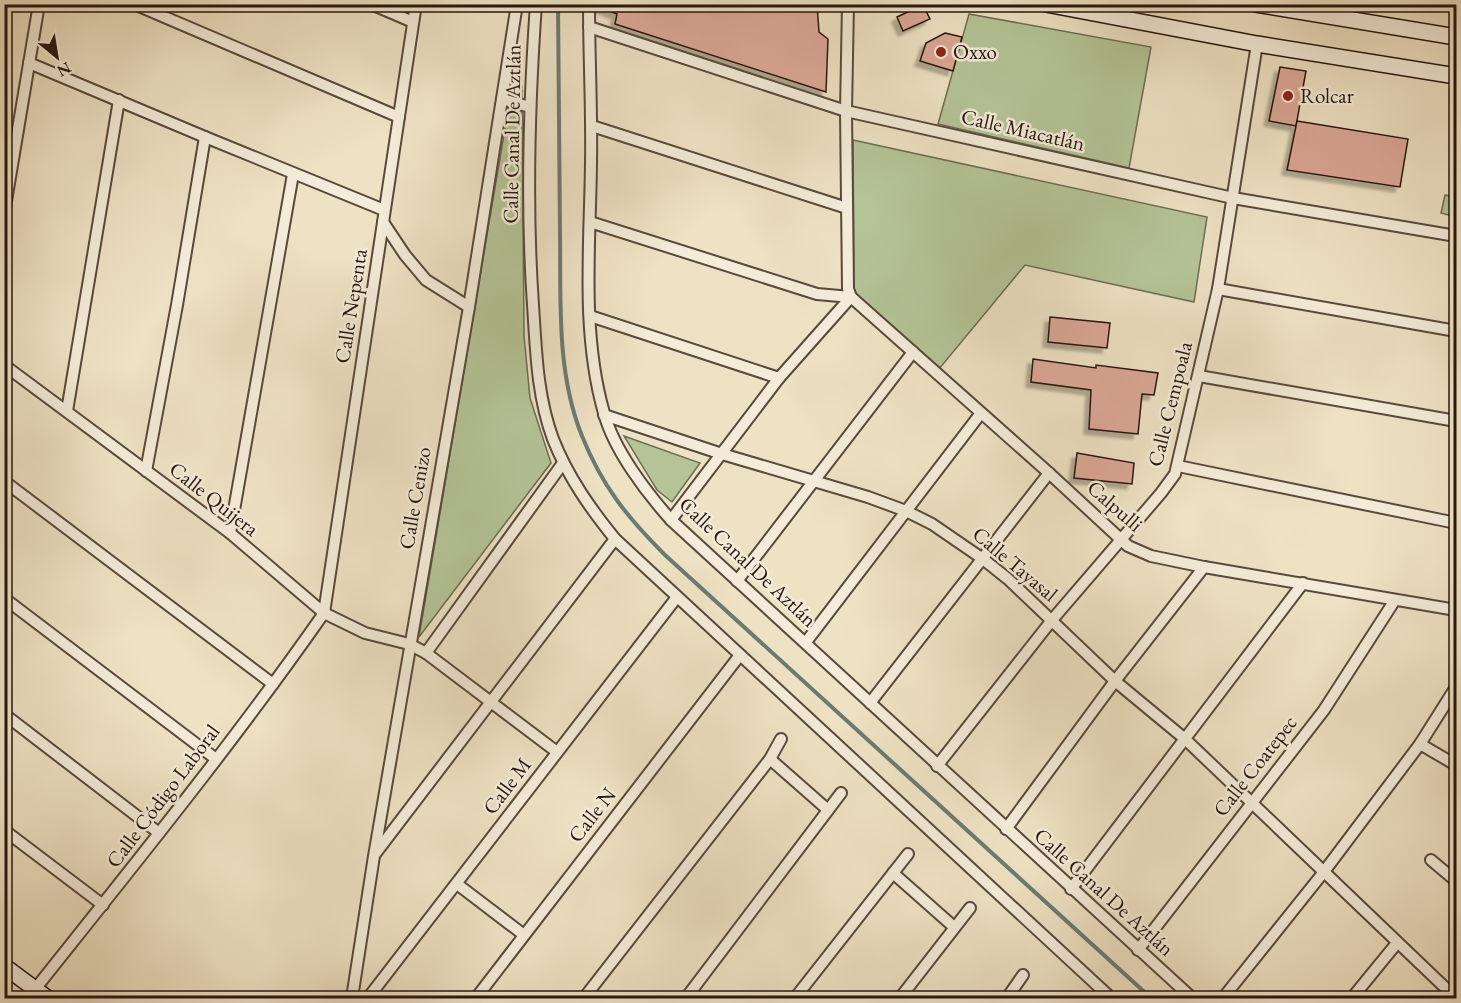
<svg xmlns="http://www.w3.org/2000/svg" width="1461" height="1003" viewBox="0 0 1461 1003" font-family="'EB Garamond',serif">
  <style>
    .green { fill: #b4c497; stroke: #6d6d54; stroke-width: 1.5 }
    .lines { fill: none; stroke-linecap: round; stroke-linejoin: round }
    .stream { stroke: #6b7b72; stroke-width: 4 }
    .building { fill: #dba796; stroke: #261610; stroke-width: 1.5; filter: url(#shadow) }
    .street-casing { stroke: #58493d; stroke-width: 14 }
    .secondary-casing { stroke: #261610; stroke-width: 18 }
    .street { stroke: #f4ecd9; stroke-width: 10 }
    .secondary { stroke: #f4ecd9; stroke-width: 15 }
    .poi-dot { fill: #8f2418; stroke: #f4ecd9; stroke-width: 2 }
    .labels { text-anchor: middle; stroke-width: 5; stroke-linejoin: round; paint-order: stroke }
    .poi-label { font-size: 21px; fill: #261610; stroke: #f4ecd9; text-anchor: start }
    .street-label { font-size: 21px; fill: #261610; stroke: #f4ecd9 }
  </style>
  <defs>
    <filter id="shadow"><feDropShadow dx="-5" dy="5" stdDeviation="1.5" flood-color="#0004"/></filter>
  </defs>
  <rect width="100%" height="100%" fill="#eee2c4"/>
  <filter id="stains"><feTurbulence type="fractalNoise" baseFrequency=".00333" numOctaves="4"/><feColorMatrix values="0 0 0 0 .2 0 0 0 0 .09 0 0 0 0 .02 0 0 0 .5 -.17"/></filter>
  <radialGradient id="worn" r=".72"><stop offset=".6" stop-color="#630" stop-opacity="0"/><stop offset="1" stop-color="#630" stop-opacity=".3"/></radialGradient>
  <g class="green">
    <polygon points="969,14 1151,47 1129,168 938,124"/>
    <polygon points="522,86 524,336 530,398 551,463 419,637 511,93"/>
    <polygon points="853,140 1207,217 1194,302 1025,265 939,369 854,293"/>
    <polygon points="1445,195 1456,197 1456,217 1441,213"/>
    <polygon points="624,436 700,463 672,502 657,490"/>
  </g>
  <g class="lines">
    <path class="stream" d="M 558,4 C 559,81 560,157 560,233 C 561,300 556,372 582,436 C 602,486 627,517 665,555 L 1151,998"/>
  </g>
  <g class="building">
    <polygon points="597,4 817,4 819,32 828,39 826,92 615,24 617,14 597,6"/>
    <polygon points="923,5 930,19 903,31 897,17"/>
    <polygon points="945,33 962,37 953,71 920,61 926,43"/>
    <polygon points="1280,67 1306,71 1296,126 1269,121"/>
    <polygon points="1297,121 1408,139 1400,187 1287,170"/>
    <polygon points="1050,317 1110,323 1107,348 1048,342"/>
    <polygon points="1033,359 1096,368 1096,365 1158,373 1154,395 1142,394 1138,434 1089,429 1091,390 1031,382"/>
    <polygon points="1077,453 1134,463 1132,484 1074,478"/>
  </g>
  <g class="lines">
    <g class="street-casing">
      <g id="street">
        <polyline points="134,4 399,117"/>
        <polyline points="371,4 413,22"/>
        <path d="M 536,4 C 529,104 526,205 533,305 C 536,350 537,396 553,439 C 568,477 590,508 615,539 L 1111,998"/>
        <path d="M 589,4 C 589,58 592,111 591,164 C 590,246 581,333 604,413 C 614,450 646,492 671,520 L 1192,998"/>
        <polyline points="848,4 846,111 848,289 851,297 1049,473 1128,546 1151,556 1204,567 1456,610"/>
        <polyline points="589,27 846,111 1233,198 1456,236"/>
        <polyline points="29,63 205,137 384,210"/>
        <polyline points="502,99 530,107"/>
        <polyline points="592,126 847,208"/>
        <polyline points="4,213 39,4"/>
        <polyline points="383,222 405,255 426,280 469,307"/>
        <polyline points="590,222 817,294 851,297"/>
        <polyline points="1218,289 1456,331"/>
        <polyline points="590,316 779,378"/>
        <polyline points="4,365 230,533 324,613 365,633 409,644 426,653 557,752"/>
        <polyline points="1199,376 1456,421"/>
        <polyline points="67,411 119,100"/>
        <polyline points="604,415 722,454 868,497 906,511 932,524 983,559 1008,579 1115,681 1185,739 1456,998"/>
        <polyline points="1178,466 1456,523"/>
        <polyline points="146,471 177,305 205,137"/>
        <polyline points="4,481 273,684"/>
        <polyline points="671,520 779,378 851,297"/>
        <polyline points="230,533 293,174"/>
        <polyline points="737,581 913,352"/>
        <polyline points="4,598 216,759"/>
        <polyline points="806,642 981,413"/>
        <polyline points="426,653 563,463"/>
        <polyline points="870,703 1049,473"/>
        <polyline points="4,714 159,833"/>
        <polyline points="1420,744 1456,765"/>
        <polyline points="770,759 828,810"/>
        <polyline points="937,766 1052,620 1161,493 1175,474 1218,289 1257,44"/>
        <polyline points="1006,829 1115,681 1204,567"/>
        <polyline points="4,830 103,905"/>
        <polyline points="375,854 615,539"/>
        <polyline points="1431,860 1456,881"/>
        <polyline points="893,873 954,927"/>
        <polyline points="457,884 524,935"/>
        <polyline points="1071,889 1303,583"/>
        <polyline points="1138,950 1324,710 1395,600"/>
        <path d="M 28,998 C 129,871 231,746 324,613 L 416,4"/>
        <polyline points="352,998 374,856 469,307 517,4"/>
        <polyline points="368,998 677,597"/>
        <polyline points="476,998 740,655"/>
        <polyline points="584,998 770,759 781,739"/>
        <polyline points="686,998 841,793"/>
        <polyline points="795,998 908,854"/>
        <polyline points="900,998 970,908"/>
        <polyline points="1007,998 1023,975"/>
        <polyline points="1223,998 1323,873 1420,744 1456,687"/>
        <polyline points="1352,998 1397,943"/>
      </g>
    </g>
    <g class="secondary-casing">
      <g id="secondary">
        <polyline points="1046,4 1257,44 1456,76"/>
        <polyline points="1256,4 1456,37"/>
        <polyline points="4,966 47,998"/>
      </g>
    </g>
    <use href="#street" class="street"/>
    <use href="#secondary" class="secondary"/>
  </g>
  <g class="poi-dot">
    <circle cx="941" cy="52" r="6"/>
    <circle cx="1288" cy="96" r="6"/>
  </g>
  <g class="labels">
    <g class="poi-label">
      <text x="953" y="59">Oxxo</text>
      <text x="1300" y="103">Rolcar</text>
    </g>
    <g class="street-label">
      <text transform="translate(1023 130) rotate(13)" y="7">Calle Miacatlán</text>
      <text transform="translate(512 134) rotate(-89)" y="7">Calle Canal De Aztlán</text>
      <text transform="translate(351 306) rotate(-81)" y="7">Calle Nepenta</text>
      <text transform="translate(1170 404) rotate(-76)" y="7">Calle Cempoala</text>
      <text transform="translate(415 498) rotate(-80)" y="7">Calle Cenizo</text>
      <text transform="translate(214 499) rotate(38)" y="7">Calle Quijera</text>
      <text transform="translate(1115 506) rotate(41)" y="7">Calpulli</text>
      <text transform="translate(748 562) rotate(43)" y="7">Calle Canal De Aztlán</text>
      <text transform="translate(1015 564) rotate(40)" y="7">Calle Tayasal</text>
      <text transform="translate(1255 766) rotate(-52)" y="7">Calle Coatepec</text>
      <text transform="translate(507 786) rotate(-53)" y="7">Calle M</text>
      <text transform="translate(163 796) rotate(-53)" y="7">Calle Código Laboral</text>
      <text transform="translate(592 815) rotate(-52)" y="7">Calle N</text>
      <text transform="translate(1104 892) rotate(42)" y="7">Calle Canal De Aztlán</text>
    </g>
  </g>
  <rect width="1461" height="1003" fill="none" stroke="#eee2c4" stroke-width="24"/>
  <rect x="6" y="6" width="1449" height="991" fill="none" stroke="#261610" stroke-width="3"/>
  <rect x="12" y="12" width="1437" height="979" fill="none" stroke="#261610" stroke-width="1.5"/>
  <g transform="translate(57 57) rotate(150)" stroke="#f4ecd9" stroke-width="4.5" paint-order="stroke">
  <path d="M0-4.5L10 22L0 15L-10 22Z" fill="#261610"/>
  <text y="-9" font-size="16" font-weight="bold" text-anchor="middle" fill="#261610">N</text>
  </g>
  <rect width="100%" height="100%" filter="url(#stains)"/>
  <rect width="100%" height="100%" fill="url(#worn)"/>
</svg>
